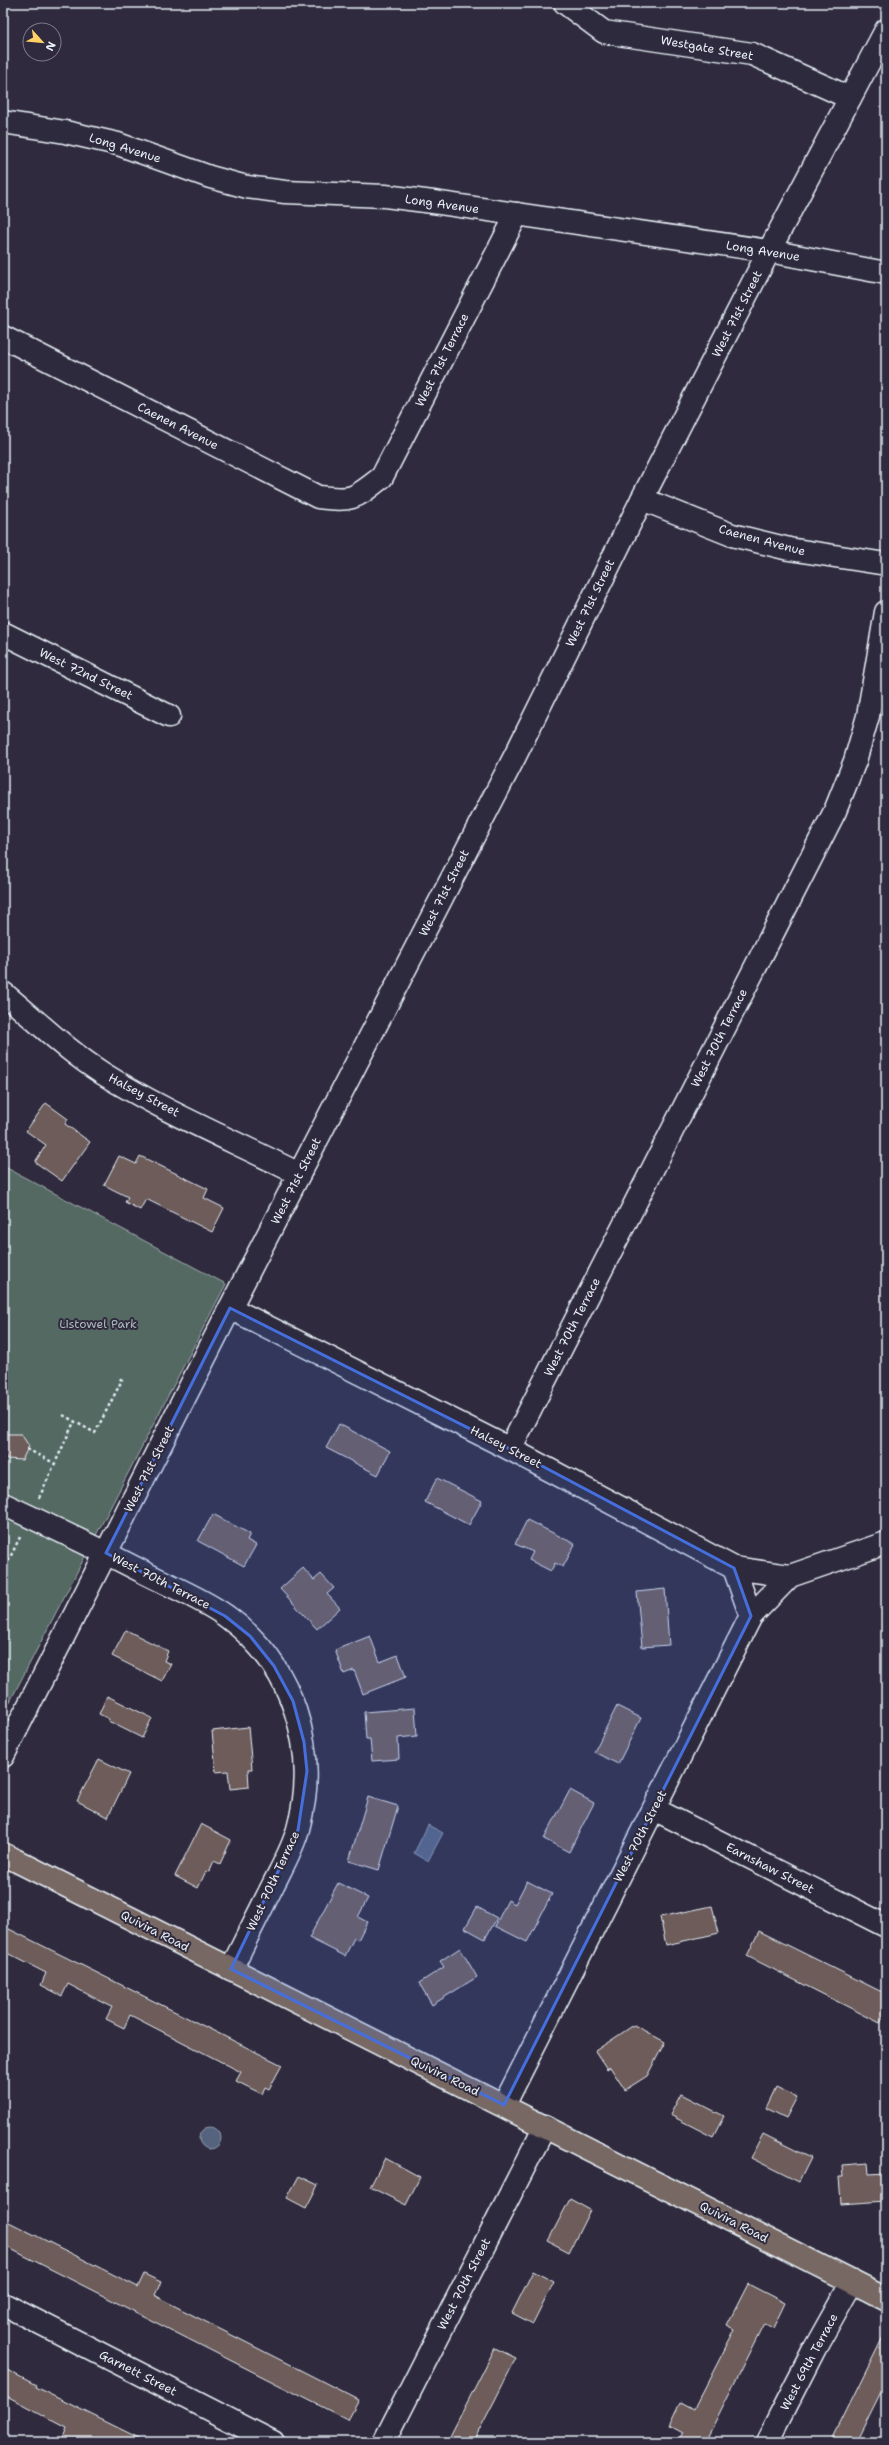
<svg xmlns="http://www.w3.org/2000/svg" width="889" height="2445" viewBox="0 0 889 2445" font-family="'Shantell Sans',sans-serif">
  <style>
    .green { fill: #546964; stroke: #9eadae }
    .water { fill: #56637f; stroke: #909caf }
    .building { fill: #6d5b5a; stroke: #e8f1f8 }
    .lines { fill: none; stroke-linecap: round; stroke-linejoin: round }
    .minor-casing { stroke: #e8f1f8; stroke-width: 25 }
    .major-casing { stroke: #e8f1f8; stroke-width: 25 }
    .path { stroke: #e8f1f8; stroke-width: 2.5; stroke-dasharray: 3 3; stroke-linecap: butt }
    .minor { stroke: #2f2a3d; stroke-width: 22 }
    .major { stroke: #776864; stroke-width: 22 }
    .marked { fill: #466fde; fill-opacity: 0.2; stroke: #466fde; stroke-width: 3; stroke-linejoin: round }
    .labels { text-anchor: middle; stroke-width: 4; stroke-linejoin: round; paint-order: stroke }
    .street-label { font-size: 12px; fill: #e8f1f8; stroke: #2f2a3d }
    .park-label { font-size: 12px; fill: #adbbbd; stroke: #2f2a3d }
  </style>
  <rect width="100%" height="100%" fill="#2f2a3d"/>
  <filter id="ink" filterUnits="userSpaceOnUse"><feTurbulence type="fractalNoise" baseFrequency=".025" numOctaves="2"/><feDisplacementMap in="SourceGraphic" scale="8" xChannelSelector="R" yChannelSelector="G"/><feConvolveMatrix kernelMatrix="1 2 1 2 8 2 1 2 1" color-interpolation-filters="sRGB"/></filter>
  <g filter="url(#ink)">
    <polygon class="green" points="3,1166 226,1284 3,1715"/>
    <g class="water">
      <polygon points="428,1825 443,1833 428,1861 414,1853"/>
      <circle cx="210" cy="2138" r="11"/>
    </g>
    <g class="building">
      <polygon points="46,1103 68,1119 65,1124 90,1142 62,1181 35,1162 46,1145 26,1131"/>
      <polygon points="119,1156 136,1164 140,1156 208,1189 204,1198 224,1208 212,1232 146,1199 140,1210 125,1202 128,1197 104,1185"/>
      <polygon points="339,1424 390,1451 378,1475 326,1448"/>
      <polygon points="7,1434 21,1434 29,1446 22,1460 7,1459 3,1452 3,1442"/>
      <polygon points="437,1478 482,1501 469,1525 425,1502"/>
      <polygon points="213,1514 250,1534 247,1540 256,1545 244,1566 198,1541"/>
      <polygon points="527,1520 575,1544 563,1567 555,1563 551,1571 529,1560 533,1552 515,1544"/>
      <polygon points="303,1568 314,1580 321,1574 334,1588 327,1594 340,1608 317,1629 280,1589"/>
      <polygon points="665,1589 669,1645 642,1647 637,1592"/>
      <polygon points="126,1630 168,1651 164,1661 171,1664 162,1681 112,1656"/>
      <polygon points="370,1636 380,1662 398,1655 406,1677 363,1694 354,1670 344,1674 335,1650"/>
      <polygon points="107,1696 152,1718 142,1738 108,1721 109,1719 99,1714"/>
      <polygon points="617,1706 641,1718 618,1764 594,1752"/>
      <polygon points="415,1708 417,1736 398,1738 399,1759 372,1761 370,1739 366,1739 364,1712"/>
      <polygon points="248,1727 252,1769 248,1769 249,1787 230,1789 228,1771 216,1772 212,1731"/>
      <polygon points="99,1759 129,1774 108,1817 77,1801"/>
      <polygon points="570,1790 594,1803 569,1852 544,1839"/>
      <polygon points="368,1797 398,1806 379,1870 349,1861"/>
      <polygon points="201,1824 231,1840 220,1864 214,1861 209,1872 206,1871 198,1888 175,1876"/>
      <polygon points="527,1881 552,1894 527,1942 495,1926 508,1900 515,1904"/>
      <polygon points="338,1883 368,1898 358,1917 367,1922 358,1940 354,1938 345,1956 309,1938"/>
      <polygon points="712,1906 719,1933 666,1945 660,1917"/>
      <polygon points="477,1907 497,1918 485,1939 465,1928"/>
      <polygon points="3,1926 282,2065 269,2089 265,2087 262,2094 236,2081 241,2072 130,2015 124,2028 106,2019 112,2007 68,1984 62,1996 41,1985 46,1973 3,1951"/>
      <polygon points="759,1931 886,1994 886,2012 880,2023 747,1956"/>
      <polygon points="460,1948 477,1977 432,2005 419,1983 444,1967 440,1961"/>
      <polygon points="634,2025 665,2042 647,2076 625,2090 610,2067 607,2069 595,2051"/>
      <polygon points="776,2087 797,2097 786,2118 766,2108"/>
      <polygon points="681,2094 724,2116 713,2137 670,2115"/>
      <polygon points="763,2134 811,2158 799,2182 751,2158"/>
      <polygon points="385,2158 420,2177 406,2205 370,2187"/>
      <polygon points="868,2163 869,2174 886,2173 886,2201 841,2204 839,2177 843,2177 842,2165"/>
      <polygon points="299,2176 318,2185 306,2208 287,2198"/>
      <polygon points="570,2199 590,2210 569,2252 548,2241"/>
      <polygon points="3,2219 138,2287 144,2274 161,2282 155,2295 163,2300 359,2400 348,2420 3,2245"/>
      <polygon points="533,2271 554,2282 533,2324 512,2313"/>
      <polygon points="748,2284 785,2303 773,2328 764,2324 705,2442 678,2442 683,2432 670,2425 681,2402 694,2409 735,2329 727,2325"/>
      <polygon points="886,2331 886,2382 856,2442 831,2442"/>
      <polygon points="495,2348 516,2358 495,2400 473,2442 447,2442"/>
      <polygon points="3,2368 36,2385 35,2387 147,2442 61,2442 67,2428 3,2394"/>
    </g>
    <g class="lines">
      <g class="minor-casing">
        <g id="minor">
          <polyline points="565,3 604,32 752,54 850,98"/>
          <polyline points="3,122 65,132 118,144 210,177 247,187 285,192 385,196 433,202 769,251 886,273"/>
          <path d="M 3,337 L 318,497 C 354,501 354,499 382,477 L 517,214"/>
          <polyline points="642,499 732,535 789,549 886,564"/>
          <polyline points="3,633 169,716"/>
          <path d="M 3,993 C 36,1020 66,1050 102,1073 C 164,1112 234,1141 299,1174"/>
          <polyline points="230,1308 510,1449 734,1568 751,1616"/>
          <polyline points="510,1449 835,811 855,761 868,716 886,612"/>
          <path d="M 3,1504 C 50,1526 97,1548 143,1572 C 170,1586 201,1598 226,1616 C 293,1664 320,1750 298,1829 C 293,1848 282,1867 273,1885 C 259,1913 245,1941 231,1969"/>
          <polyline points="734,1568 790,1576"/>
          <polyline points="3,1756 230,1308 515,756 642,499 769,251 886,30"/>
          <polyline points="654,1809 886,1926"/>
          <polyline points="504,2105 751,1616 790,1576 886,1543"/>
          <polyline points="3,2304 273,2442"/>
          <polyline points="384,2442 545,2126"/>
          <polyline points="767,2442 815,2348 852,2282"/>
        </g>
      </g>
      <g class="major-casing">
        <polyline id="major" points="3,1854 886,2299"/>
      </g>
      <g class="path">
        <polyline points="63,1415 95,1433 122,1380 119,1378"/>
        <polyline points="27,1449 54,1463"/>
        <polyline points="39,1498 74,1422"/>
        <polyline points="3,1572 21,1535"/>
      </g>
      <use href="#minor" class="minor"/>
      <use href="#major" class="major"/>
    </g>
  </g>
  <path class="marked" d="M 230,1308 L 510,1449 L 734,1568 L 751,1616 L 504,2105 L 231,1969 L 298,1830 L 307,1771 L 304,1742 L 293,1701 L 274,1666 L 250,1636 L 225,1616 L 106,1553 Z"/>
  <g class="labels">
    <g class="street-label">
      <text transform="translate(707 48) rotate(10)" y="4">Westgate Street</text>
      <text transform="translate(125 148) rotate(17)" y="4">Long Avenue</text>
      <text transform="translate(442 204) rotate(8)" y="4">Long Avenue</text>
      <text transform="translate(763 251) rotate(9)" y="4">Long Avenue</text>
      <text transform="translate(737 314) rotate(-63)" y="4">West 71st Street</text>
      <text transform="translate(442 360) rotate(-63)" y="4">West 71st Terrace</text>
      <text transform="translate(178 426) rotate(27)" y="4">Caenen Avenue</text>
      <text transform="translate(762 540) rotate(15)" y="4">Caenen Avenue</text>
      <text transform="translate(590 603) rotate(-64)" y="4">West 71st Street</text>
      <text transform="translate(86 674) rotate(26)" y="4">West 72nd Street</text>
      <text transform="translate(444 893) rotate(-63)" y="4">West 71st Street</text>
      <text transform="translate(719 1038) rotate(-63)" y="4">West 70th Terrace</text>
      <text transform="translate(144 1095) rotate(28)" y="4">Halsey Street</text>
      <text transform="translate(296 1181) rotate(-63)" y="4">West 71st Street</text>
      <text transform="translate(572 1327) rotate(-63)" y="4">West 70th Terrace</text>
      <text transform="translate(506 1447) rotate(27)" y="4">Halsey Street</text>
      <text transform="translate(149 1469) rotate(-63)" y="4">West 71st Street</text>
      <text transform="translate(161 1581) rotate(27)" y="4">West 70th Terrace</text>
      <text transform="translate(640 1836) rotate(-63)" y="4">West 70th Street</text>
      <text transform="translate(770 1868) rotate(27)" y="4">Earnshaw Street</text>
      <text transform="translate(273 1881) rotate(-65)" y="4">West 70th Terrace</text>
      <text transform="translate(155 1931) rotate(27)" y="4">Quivira Road</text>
      <text transform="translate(445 2076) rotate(26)" y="4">Quivira Road</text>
      <text transform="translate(734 2222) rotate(27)" y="4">Quivira Road</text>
      <text transform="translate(464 2284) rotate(-63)" y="4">West 70th Street</text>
      <text transform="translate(809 2362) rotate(-62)" y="4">West 69th Terrace</text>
      <text transform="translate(138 2373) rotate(27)" y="4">Garnett Street</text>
    </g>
    <g class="park-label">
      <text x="98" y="1328">Listowel Park</text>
    </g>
  </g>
  <rect width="889" height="2445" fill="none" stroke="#2f2a3d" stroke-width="16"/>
  <rect x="8" y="8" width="873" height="2429" fill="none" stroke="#e8f1f8" stroke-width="1.5" filter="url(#ink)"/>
  <g transform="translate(42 42) rotate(117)"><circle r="19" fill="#2f2a3d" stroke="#797a88"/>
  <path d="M0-3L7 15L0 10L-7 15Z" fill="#ffd166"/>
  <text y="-6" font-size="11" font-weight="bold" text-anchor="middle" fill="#e8f1f8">N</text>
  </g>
</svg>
